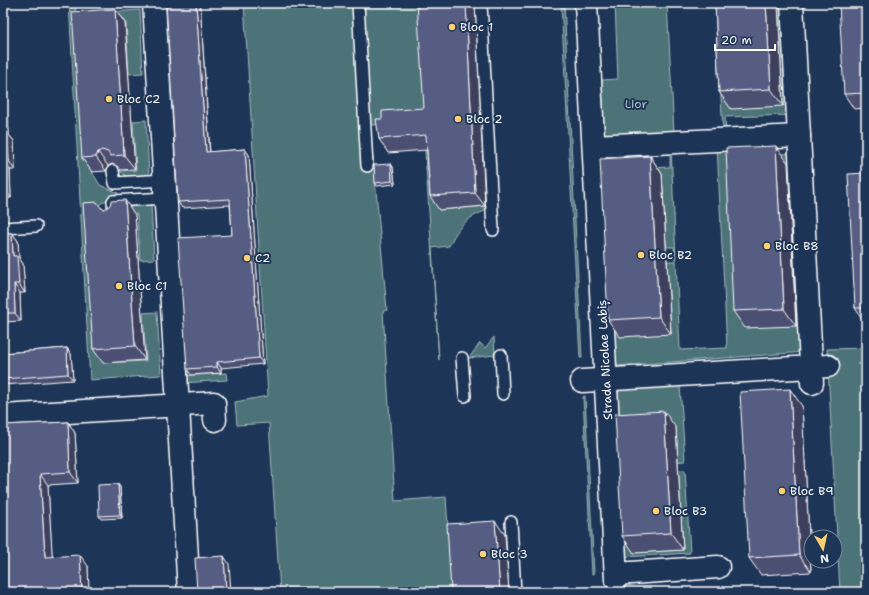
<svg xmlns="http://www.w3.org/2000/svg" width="869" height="595" viewBox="0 0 869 595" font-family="'Shantell Sans',sans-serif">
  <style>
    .green { fill: #4b7378; stroke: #a5b9bc; fill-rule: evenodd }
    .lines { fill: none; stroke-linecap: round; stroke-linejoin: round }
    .service-casing { stroke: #fff; stroke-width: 14 }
    .minor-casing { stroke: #fff; stroke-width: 25 }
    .service { stroke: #1d3557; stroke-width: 11 }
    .minor { stroke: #1d3557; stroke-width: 22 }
    .wall { fill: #4b5071; stroke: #fff }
    .shaded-wall { fill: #3d415c; stroke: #fff }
    .building { fill: #575d83; stroke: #fff }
    .poi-dot { fill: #ffd166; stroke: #1d3557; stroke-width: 1.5 }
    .labels { text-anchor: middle; stroke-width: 4; stroke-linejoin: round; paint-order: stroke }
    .poi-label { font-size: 12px; fill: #fff; stroke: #1d3557; text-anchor: start }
    .park-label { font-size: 12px; fill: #aec0c2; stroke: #1d3557 }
    .street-label { font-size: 12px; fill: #fff; stroke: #1d3557 }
  </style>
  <rect width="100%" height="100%" fill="#1d3557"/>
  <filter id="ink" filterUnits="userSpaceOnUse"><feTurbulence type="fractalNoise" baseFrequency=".025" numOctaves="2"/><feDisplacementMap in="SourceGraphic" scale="8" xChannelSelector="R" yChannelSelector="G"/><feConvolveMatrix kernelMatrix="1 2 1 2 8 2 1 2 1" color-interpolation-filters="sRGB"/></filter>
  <g filter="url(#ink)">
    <g class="green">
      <polygon points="69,3 75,3 76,14 140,10 143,73 129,74 126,23 81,26 92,172 100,185 118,193 100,204 92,217 103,363 146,361 143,313 157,312 161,375 90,380"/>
      <path d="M 244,3 L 426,3 L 430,55 L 479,51 L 492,209 C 469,215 459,225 449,246 L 432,248 L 439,360 L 423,122 L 370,125 L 387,310 L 383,311 L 395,501 L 446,497 L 452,592 L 280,592 L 269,423 L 237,425 L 235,402 L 268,396 ZM 479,77 L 487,206 L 439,210 L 437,170 L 427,170 L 426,158 L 436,158 L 431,80 Z"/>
      <polygon points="561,3 564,3 582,358 580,358"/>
      <polygon points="615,3 667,3 674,133 604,137 602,80 618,79"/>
      <polygon points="715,3 783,106 781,70 790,70 792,115 725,117 726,131 723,131"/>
      <polygon points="778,3 786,3 789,59 781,59"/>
      <polygon points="146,120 149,175 126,176 120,171 136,170 133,121"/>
      <polygon points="717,146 727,147 728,158 794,153 798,236 792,236 789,163 738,166 796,326 793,250 799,250 805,352 616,366 611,262 671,334 667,261 675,261 674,247 666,247 662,174 606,170 670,167 670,148 671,148 680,350 727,348"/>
      <polygon points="151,205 154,259 140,260 137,214 121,215 125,207"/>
      <polygon points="494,337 495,355 469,358 480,343 485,348"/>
      <polygon points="866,348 866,364 857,364 866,364 866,592 840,592 827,349"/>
      <polygon points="226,373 227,380 182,383 182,376"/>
      <polygon points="680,385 685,461 621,466 617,388"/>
      <polygon points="585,396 594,574 592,574 583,397"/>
      <polygon points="678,470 685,470 690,553 625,557 621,473 634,553 683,550"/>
    </g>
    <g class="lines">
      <g class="service-casing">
        <g id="service">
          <polyline points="358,3 367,166"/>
          <polyline points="481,3 493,230"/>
          <polyline points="113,171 115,183 165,180"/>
          <polyline points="114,216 113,201 166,198"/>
          <polyline points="3,228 36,226"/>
          <polyline points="501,355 503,394"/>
          <polyline points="462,358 465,396"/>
          <polyline points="511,522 515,592"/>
        </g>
      </g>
      <g class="minor-casing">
        <g id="minor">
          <polyline points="154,3 189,592"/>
          <polyline points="586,3 616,579"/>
          <polyline points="792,3 812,383"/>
          <polyline points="594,146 799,136"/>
          <polyline points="582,381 828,366"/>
          <polyline points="3,416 214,403 215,420"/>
          <polyline points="616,574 718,567"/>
        </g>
      </g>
      <use href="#service" class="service"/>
      <use href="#minor" class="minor"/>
    </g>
    <g class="wall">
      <polygon points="166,3 200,3 210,152 245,149 249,155 263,364 221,368 221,373 191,375 187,369 232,235 230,205 182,208 178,202"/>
      <polygon points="715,3 778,3 783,106 731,109 719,92"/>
      <polygon points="866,3 866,108 854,109 844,94"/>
      <polygon points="115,9 125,23 135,169 120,170 117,166 112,164 108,166 106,171 92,172 82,158"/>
      <polygon points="424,108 485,206 439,210 430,196 427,150 388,153 379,139 382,119"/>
      <polygon points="3,111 8,118 9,135 14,141 15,170 10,170 11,198 3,199"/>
      <polygon points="650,156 662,174 671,334 620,337 608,320"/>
      <polygon points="788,163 796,326 745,328 733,311"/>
      <polygon points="391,164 393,167 395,184 377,186 375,183"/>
      <polygon points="866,173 866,323 865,323 855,308"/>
      <polygon points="101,208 135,215 145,360 103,363 93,349"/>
      <polygon points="3,233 12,233 18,241 19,258 23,264 25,293 20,293 21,321 3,322"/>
      <polygon points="67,348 71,354 73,380 3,385 3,353"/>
      <polygon points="802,406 811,572 761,575 749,558"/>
      <polygon points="68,422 75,433 78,483 48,485 52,557 88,566 89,592 3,592 3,425"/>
      <polygon points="676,428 683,550 634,553 622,536"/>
      <polygon points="120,487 122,518 101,519 99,516"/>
    </g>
    <g class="shaded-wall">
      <polygon points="196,3 200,3 210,158 206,152"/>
      <polygon points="466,3 475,3 485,206 475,193"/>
      <polygon points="766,3 778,3 783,106 771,89"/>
      <polygon points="115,9 125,23 135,169 124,155"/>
      <polygon points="3,111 8,118 9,135 14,141 15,170 9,161 3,133"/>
      <polygon points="776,146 788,163 796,326 784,309"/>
      <polygon points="245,149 249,155 263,364 259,358"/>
      <polygon points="98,152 108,166 106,171 96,157"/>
      <polygon points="650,156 662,174 671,334 659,317"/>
      <polygon points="4,161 10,170 11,198 5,190"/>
      <polygon points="391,164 393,167 395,184 392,181"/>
      <polygon points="125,200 135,215 145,360 135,346"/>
      <polygon points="12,233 18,241 19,258 23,264 25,293 19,284 13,256"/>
      <polygon points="14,284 20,293 21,321 15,313"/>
      <polygon points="67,348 71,354 73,380 68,374"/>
      <polygon points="217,362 221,368 221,373 217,367"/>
      <polygon points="790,389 802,406 811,572 799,555"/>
      <polygon points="664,411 676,428 683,550 671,533"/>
      <polygon points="68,422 75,433 78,483 70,472"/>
      <polygon points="40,474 48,485 53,568 45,557"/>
      <polygon points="118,484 120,487 122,518 120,515"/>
      <polygon points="495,521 505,535 509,592 500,592"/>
      <polygon points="80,555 88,566 89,592 82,592"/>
      <polygon points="224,556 229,564 231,592 226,592"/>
    </g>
    <g class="building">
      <polygon points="166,3 196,3 206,152 245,149 259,358 217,362 217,367 187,369 178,238 232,235 230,199 178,202"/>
      <polygon points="417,3 466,3 475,193 430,196 426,135 379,139 376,119 382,119 382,111 424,108"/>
      <polygon points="715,3 766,3 771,89 719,92"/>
      <polygon points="839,3 866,3 866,93 844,94"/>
      <polygon points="115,9 124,155 110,156 108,152 102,150 98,152 96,157 82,158 72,12"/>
      <polygon points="3,126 3,133 7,133 9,161 4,161 5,190 3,190"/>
      <polygon points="776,146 784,309 733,311 726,148"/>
      <polygon points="650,156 659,317 608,320 600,159"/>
      <polygon points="391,164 392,181 375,183 374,165"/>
      <polygon points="866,173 866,308 855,308 848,174"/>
      <polygon points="125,200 135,346 93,349 83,203 97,202 101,208 105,209 110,205 111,201"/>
      <polygon points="3,233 12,233 13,256 17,256 19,284 14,284 15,313 3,313"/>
      <polygon points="67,348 68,374 3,379 3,353"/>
      <polygon points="790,389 799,555 749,558 740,392"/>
      <polygon points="664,411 671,533 622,536 615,414"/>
      <polygon points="68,422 70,472 40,474 45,557 80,555 82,592 3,592 3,425"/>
      <polygon points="118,484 120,515 99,516 98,485"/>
      <polygon points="495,521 500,592 451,592 447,524"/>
      <polygon points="224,556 226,592 197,592 195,558"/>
    </g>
  </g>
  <g class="poi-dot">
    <circle cx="452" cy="27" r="4"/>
    <circle cx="109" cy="99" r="4"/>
    <circle cx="458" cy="119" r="4"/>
    <circle cx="767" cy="246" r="4"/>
    <circle cx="641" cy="255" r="4"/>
    <circle cx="247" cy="258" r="4"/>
    <circle cx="119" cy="286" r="4"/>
    <circle cx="782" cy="491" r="4"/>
    <circle cx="656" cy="511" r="4"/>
    <circle cx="483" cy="554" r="4"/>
  </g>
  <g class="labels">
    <g class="poi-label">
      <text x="460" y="31">Bloc 1</text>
      <text x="117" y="103">Bloc C2</text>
      <text x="466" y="123">Bloc 2</text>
      <text x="775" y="250">Bloc B8</text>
      <text x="649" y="259">Bloc B2</text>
      <text x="255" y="262">C2</text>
      <text x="127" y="290">Bloc C1</text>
      <text x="790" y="495">Bloc B9</text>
      <text x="664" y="515">Bloc B3</text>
      <text x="491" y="558">Bloc 3</text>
    </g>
    <g class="park-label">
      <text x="636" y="108">Lior</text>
    </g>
    <g class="street-label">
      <text transform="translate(605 360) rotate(-93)" y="4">Strada Nicolae Labiș</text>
    </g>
  </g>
  <rect width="869" height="595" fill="none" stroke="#1d3557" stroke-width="16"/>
  <rect x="8" y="8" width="853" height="579" fill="none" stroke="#fff" stroke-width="1.5" filter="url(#ink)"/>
  <g transform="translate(823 549) rotate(171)"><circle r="19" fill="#1d3557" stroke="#77869a"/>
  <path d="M0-3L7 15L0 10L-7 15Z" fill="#ffd166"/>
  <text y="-6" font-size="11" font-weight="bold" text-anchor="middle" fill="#ffffff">N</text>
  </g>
  <path d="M715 44v6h60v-6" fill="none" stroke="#ffffff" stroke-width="2"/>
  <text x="721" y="44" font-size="12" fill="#ffffff" stroke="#1d3557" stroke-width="3" paint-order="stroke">20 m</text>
</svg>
